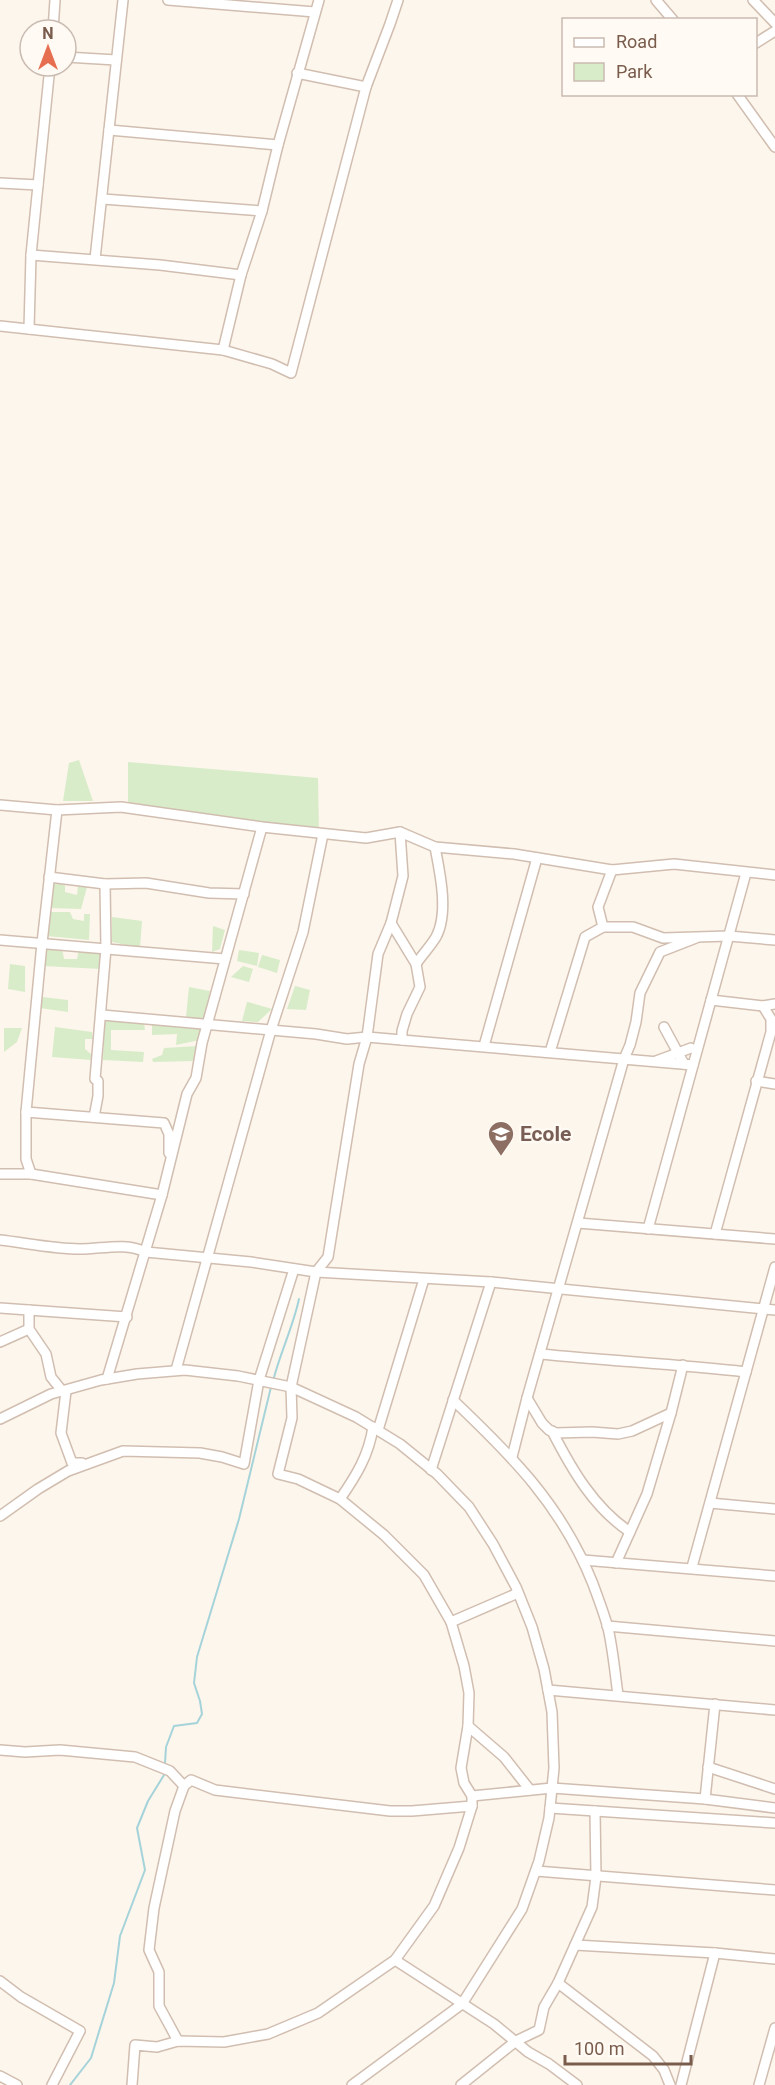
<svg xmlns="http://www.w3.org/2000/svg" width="775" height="2085" viewBox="0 0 775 2085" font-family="Roboto,sans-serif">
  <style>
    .green { fill: #d8ecc9 }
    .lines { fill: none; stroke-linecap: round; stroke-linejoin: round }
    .stream { stroke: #a5d3da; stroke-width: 2 }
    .minor-casing { stroke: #d1beb0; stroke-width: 12 }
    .minor { stroke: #fff; stroke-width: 9 }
    .labels { text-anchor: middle; stroke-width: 4.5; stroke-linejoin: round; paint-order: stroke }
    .education-label { font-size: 21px; font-weight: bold; fill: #785e54; stroke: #fffaf3; text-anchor: start }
  </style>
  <rect width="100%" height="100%" fill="#fdf6ec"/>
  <g class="green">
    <polygon points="79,760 93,801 63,801 69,763"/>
    <polygon points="128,762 318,778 319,833 128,806"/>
    <polygon points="51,883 65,883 65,892 77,895 78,886 87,887 81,909 48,908"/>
    <polygon points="48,912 70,912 73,919 84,921 84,914 90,914 89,940 46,936"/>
    <polygon points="112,917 142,921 140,948 112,942"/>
    <polygon points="213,926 225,930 220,949 212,952"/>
    <polygon points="44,948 62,948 64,959 77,959 79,949 103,952 101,969 43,966"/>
    <polygon points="239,950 259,953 257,966 237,961"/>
    <polygon points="262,955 280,960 277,973 258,967"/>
    <polygon points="10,964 25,966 25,992 8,989"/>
    <polygon points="243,966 253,969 249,982 231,977"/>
    <polygon points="295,986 310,990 306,1010 287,1009"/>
    <polygon points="189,987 210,991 204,1019 186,1017"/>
    <polygon points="42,997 68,1000 68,1012 40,1008"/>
    <polygon points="247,1002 248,1002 272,1009 258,1022 242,1021"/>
    <polygon points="105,1018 144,1022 145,1030 111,1030 111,1050 144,1052 143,1062 103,1060"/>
    <polygon points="152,1023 203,1027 200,1040 176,1045 177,1034 152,1035"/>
    <polygon points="55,1027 92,1032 93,1039 85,1039 85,1049 91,1054 91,1060 52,1057"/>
    <polygon points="4,1028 22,1028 17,1042 4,1052"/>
    <polygon points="198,1046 194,1061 153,1062 152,1059 162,1055 164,1048"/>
  </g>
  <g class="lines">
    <g class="stream">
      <path d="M 273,1381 C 280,1353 293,1327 299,1299"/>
      <polyline points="165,1763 166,1747 174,1726 197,1723 202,1714 200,1701 194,1683 197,1657 239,1519 271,1387"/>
      <polyline points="70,2085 91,2058 98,2035 114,1983 120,1936 145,1870 137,1828 148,1801 164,1775"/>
    </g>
    <g class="minor-casing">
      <g id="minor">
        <polyline points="168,0 315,12"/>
        <polyline points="656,0 673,20"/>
        <polyline points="753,0 775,23"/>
        <polyline points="53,30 55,0"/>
        <polyline points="756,43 775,31"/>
        <polyline points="66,57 116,60"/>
        <polyline points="297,73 366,87"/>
        <polyline points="737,94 775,147"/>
        <polyline points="109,130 278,145"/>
        <polyline points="0,183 38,185"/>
        <polyline points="103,199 262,211"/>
        <polyline points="31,255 160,265 241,275"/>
        <polyline points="95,259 123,0"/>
        <polyline points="0,326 223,350 272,364 291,373 366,87 390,24 398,0"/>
        <polyline points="29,329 31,255 50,66"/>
        <polyline points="223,350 241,275 262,211 278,145 319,0"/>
        <polyline points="0,805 57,810 121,807 262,827 366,838 400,832 435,847 514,854 612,870 674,864 775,875"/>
        <polyline points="49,877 105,884 146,883 209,893 244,894"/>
        <polyline points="391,923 416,964 420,987 407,1014 402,1031 402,1040"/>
        <polyline points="603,927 633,927 663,938 729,936 775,940"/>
        <polyline points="0,940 225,959"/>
        <path d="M 416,964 C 422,955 430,947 436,937 C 449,913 440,873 435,847"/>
        <polyline points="711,1000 763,1006 775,1004"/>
        <polyline points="102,1015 316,1034 347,1039 367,1037 693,1065"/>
        <polyline points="664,1027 684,1064"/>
        <polyline points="484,1046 537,858"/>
        <polyline points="550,1052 585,937 603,927 598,907 612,870"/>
        <polyline points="656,1061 691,1048"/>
        <polyline points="756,1081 775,1084"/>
        <polyline points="26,1112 164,1123 169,1134 169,1153"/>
        <polyline points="94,1117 98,1096 98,1081 95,1079 106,948 105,884"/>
        <polyline points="0,1174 31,1174 162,1195"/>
        <polyline points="31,1174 26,1159 26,1112 42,943 57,810"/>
        <polyline points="578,1223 775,1239"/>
        <polyline points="648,1229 746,873"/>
        <polyline points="715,1234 771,1032 771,1019 763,1006"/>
        <path d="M 0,1240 C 26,1243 54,1249 80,1249 C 103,1249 124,1242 146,1252 L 251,1262 L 316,1272 L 491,1282 L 775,1310"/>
        <polyline points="0,1308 127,1317"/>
        <polyline points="29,1310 29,1329 46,1354 51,1377 63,1392"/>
        <polyline points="0,1342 29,1329"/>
        <path d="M 541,1354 C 609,1361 678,1364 746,1372"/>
        <polyline points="176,1370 271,1030 303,932 323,834"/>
        <polyline points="107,1379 162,1195 187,1094 196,1078 202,1043 262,827"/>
        <polyline points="66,1391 61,1433 72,1463 82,1463"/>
        <polyline points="527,1398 542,1423 549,1430 556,1433 592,1432 618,1434 632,1431 671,1413"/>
        <path d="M 453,1400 C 513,1457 562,1506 593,1584 C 598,1598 604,1613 608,1628 C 613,1650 615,1673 618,1695"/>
        <polyline points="0,1419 51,1394 101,1380 137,1374 185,1370 238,1376 291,1387 356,1417 400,1444 437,1474 469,1507 493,1544 516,1587 532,1627 544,1669 552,1712 554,1768 549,1818 539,1861 522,1909 462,2004 352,2085"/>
        <polyline points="378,1430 424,1279"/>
        <path d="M 552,1431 C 572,1470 594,1508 630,1532"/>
        <polyline points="512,1457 527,1398 624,1059 630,1045 636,1022 640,993 660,952 696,938"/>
        <polyline points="431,1470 491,1282"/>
        <path d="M 340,1499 C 356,1476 369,1455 373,1427"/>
        <polyline points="710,1503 775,1509"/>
        <polyline points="0,1516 38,1489 68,1471 123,1451 200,1453 222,1457 244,1464 259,1380 294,1269"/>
        <polyline points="583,1560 775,1576"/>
        <polyline points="616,1563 647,1494 671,1413 683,1365"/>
        <polyline points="692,1567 775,1267"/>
        <polyline points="451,1622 518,1593"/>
        <polyline points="607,1626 775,1641"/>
        <polyline points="548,1690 775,1710"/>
        <polyline points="468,1726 504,1757 530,1790"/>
        <polyline points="0,1750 25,1752 60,1750 135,1757 170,1771 184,1786 191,1780 215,1790 390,1811 412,1811 472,1806"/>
        <polyline points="708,1767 775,1789"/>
        <polyline points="472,1796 552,1788 705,1799 775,1808"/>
        <polyline points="705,1799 715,1704"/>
        <polyline points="550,1808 775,1823"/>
        <polyline points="536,1871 775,1890"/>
        <polyline points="575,1945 715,1953 775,1959"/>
        <polyline points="395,1960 494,2024 528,2052 549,2064 577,2085"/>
        <polyline points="0,1981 21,1997 80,2031 52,2085"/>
        <polyline points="558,1983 653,2056 664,2070 670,2085"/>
        <polyline points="178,2041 159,2006 159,1972 149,1950 154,1908 175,1811 184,1786"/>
        <polyline points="0,2076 17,2085"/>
        <polyline points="132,2085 135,2045 157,2047 178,2041 224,2042 268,2034 318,2013 395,1960 434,1906 459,1848 472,1806 472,1796 464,1783 461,1768 468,1726 469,1693 464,1666 451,1622 424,1575 384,1535 340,1499 298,1479 278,1474 292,1418 291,1387 316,1272 328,1257 359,1064 367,1037 378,954 391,923 403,876 400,832"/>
        <polyline points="461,2085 516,2041 539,2030 544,2007 558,1983 592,1907 596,1877 595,1811"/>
        <polyline points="681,2085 715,1953"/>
        <polyline points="759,2085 775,2028"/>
      </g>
    </g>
    <use href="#minor" class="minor"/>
  </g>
  <defs>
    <g id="school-pin" transform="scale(1.35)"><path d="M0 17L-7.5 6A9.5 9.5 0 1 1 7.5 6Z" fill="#8d6e63" stroke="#fffaf3"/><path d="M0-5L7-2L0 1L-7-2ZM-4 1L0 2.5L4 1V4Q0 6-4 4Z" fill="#fff"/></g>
  </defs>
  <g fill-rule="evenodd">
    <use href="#school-pin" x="501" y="1134"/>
  </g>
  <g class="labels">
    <g class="education-label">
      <text x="520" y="1141">Ecole</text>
    </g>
  </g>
  <rect x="562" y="18" width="195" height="78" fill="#fffaf3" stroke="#cabbb1" stroke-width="1.5"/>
  <rect x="574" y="38" width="30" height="9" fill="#ffffff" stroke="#cabbb1" stroke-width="1.5"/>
  <text x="616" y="48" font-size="18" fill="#7a5c4d">Road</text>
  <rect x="574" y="63" width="30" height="18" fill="#d8ecc9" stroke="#cabbb1" stroke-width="1.5"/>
  <text x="616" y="78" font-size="18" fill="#7a5c4d">Park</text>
  <g transform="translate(48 48)"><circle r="28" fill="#fffaf3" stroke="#cabbb1" stroke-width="1.5"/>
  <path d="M0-4.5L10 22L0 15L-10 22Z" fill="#e76f51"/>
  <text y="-9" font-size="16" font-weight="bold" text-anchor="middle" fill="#7a5c4d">N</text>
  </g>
  <path d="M565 2055v9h126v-9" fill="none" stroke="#7a5c4d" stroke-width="3"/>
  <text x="574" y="2055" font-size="18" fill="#7a5c4d" stroke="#fffaf3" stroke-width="4.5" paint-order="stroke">100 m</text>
</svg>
